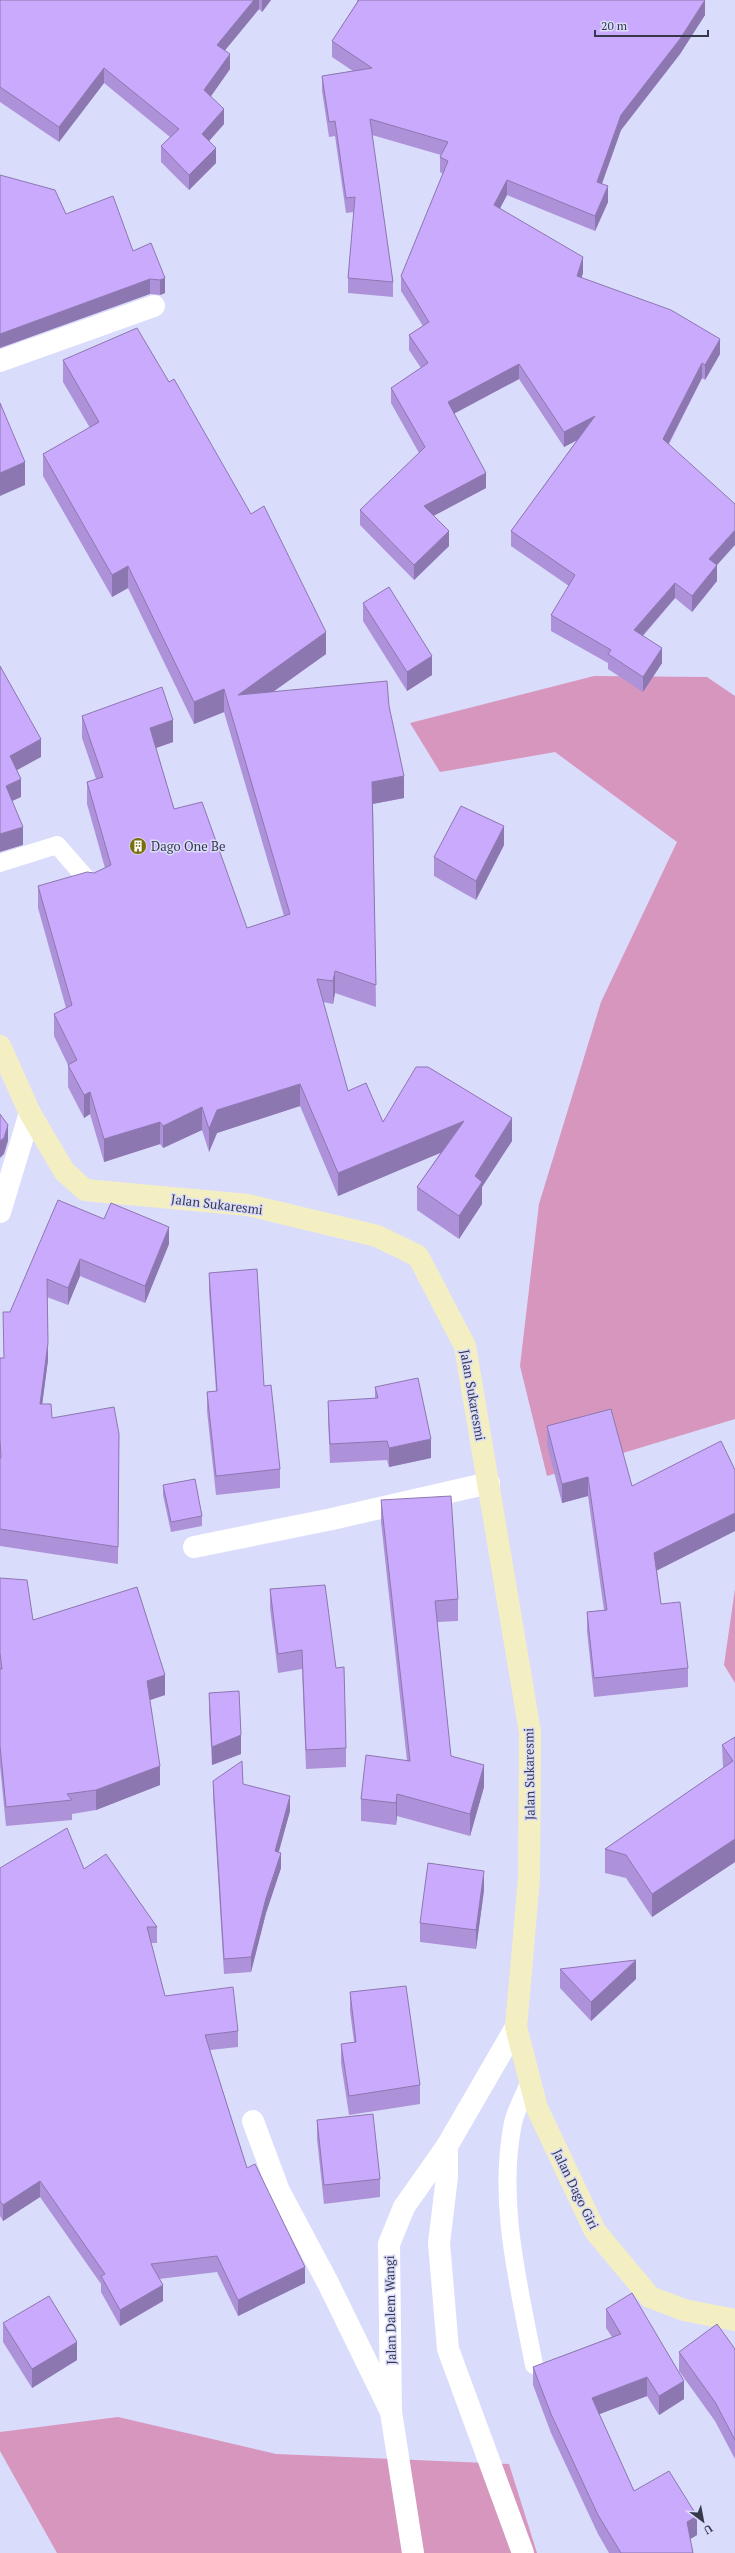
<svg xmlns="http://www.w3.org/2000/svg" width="735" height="2553" viewBox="0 0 735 2553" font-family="'PT Serif',serif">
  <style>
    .green { fill: #d696be }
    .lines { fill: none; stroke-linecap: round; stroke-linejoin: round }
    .service { stroke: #fff; stroke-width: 18 }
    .minor { stroke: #fff; stroke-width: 22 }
    .tertiary { stroke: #fff; stroke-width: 22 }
    .secondary { stroke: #f4efc3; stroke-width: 22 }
    .wall { fill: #ae92d9 }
    .shaded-wall { fill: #8d77b0 }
    .building { fill: #caaafc; stroke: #8d77b0 }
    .labels { text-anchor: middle; stroke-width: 3; stroke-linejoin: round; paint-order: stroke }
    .poi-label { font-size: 13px; fill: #37384c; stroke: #dadcfc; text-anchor: start }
    .street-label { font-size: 13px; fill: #37384c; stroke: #dadcfc }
  </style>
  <rect width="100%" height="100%" fill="#dadcfc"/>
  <g class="green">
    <polygon points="594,676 707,677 735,696 735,1419 547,1476 520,1366 539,1204 601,1002 677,842 555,752 440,772 410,723"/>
    <polygon points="735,1589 735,1683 724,1665"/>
    <polygon points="118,2417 276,2454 509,2464 537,2553 57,2553 0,2451 0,2432"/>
  </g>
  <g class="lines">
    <g class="service">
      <polyline points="0,863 57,845 92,885"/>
      <path d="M 530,2081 C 525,2094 516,2109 513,2123 C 497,2202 519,2286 534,2365"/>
    </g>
    <g class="minor">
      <polyline points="0,361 154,306"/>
      <polyline points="0,1212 30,1113"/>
      <polyline points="194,1547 332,1519 489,1483"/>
      <polyline points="253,2121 279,2191 328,2283 391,2412"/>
      <polyline points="447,2146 447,2177 439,2243 448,2349 523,2553"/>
    </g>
    <polyline class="tertiary" points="413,2553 391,2412 389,2244 404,2207 447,2146 516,2027"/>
    <polyline class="secondary" points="0,1046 30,1113 64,1171 85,1190 248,1205 377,1236 418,1256 465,1346 530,1732 529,1879 516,2027 537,2108 595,2231 650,2297 684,2310 735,2320"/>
  </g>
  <g class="wall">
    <polygon points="0,0 271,0 262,12 259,9 225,50 230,69 211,96 224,124 209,141 216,163 189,190 161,162 161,146 170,137 104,83 59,142 0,102"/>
    <polygon points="357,0 705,0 705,15 680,54 621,130 602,184 608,202 595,231 507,195 500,208 583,273 581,278 720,354 705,380 702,378 669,444 717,565 717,581 692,612 675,598 643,636 662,663 643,692 608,669 608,663 551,631 551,615 569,586 511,546 511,531 577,440 564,447 519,379 454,413 486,488 433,516 449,546 414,580 360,525 360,510 419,453 391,403 391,388 421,368 409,350 409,335 423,326 401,291 401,276 443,174 440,172 440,157 441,155 372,135 393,282 393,297 348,293 348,278 354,212 346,213 335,136 329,137 322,91 322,76 353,71 332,57 332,41 357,2"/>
    <polygon points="66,214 133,251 151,243 165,293 160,295 150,294"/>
    <polygon points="63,360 326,654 274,691 389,706 404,798 373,804 376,1007 335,993 333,1004 323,1002 348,1091 383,1122 512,1141 482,1187 482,1204 459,1239 417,1210 417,1187 441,1152 338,1196 300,1106 217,1133 209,1152 202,1130 163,1148 160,1144 104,1162 90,1114 84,1118 68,1087 68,1065 54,1036 54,1014 66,1008 38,908 38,886 94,873 105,868 87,804 87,782 96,779 82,738 82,716 173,742 156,748 174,809 247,928 284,916 224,712 194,724 128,588 112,597 43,476 43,454 90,428 63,382"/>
    <polygon points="363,603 432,675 407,691 363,621"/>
    <polygon points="504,845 476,900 434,876 434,857"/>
    <polygon points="104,1219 169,1244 145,1303 80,1276 68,1305 47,1297 48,1360 42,1404 52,1418 119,1434 118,1564 0,1546 0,1358 4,1358 10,1312"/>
    <polygon points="209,1273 264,1386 280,1469 280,1488 216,1495 207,1411 207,1392 216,1391 209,1292"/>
    <polygon points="375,1387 431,1458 389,1467 387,1460 330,1463 328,1420 328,1401 375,1399"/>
    <polygon points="547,1426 632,1486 735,1531 657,1570 661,1604 688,1668 688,1687 594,1697 587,1631 587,1612 604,1610 588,1496 562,1503 547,1445"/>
    <polygon points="163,1485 202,1516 202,1526 171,1532 163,1495"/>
    <polygon points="381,1500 458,1599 458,1621 437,1622 451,1756 484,1787 470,1836 397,1816 396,1825 361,1821 361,1799 407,1761 381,1522"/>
    <polygon points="0,1578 33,1620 165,1695 150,1700 160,1785 96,1810 72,1814 72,1820 6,1826 0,1766"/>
    <polygon points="270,1589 336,1668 346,1748 346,1767 306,1769 302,1669 278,1673 270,1608"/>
    <polygon points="209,1693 241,1754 212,1765 209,1712"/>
    <polygon points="735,1737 735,1862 652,1917 626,1878 605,1873 605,1849 723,1768 722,1745"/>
    <polygon points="213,1781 243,1784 290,1811 278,1852 281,1868 266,1913 251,1972 224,1974 213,1796"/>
    <polygon points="0,1868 84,1869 157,1927 157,1943 151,1943 165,1996 238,2031 238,2047 210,2050 247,2168 305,2283 238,2316 217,2272 159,2279 163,2301 120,2326 101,2292 101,2284 40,2197 3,2221 0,2216"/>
    <polygon points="484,1890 476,1949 420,1942 420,1923"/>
    <polygon points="560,1969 636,1979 591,2021 560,1988"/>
    <polygon points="350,1992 420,2085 420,2104 349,2115 341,2063 341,2044 354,2042 350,2011"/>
    <polygon points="317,2120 380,2179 380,2197 324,2204 317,2139"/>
    <polygon points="606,2309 684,2399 659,2415 647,2396 599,2414 634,2491 697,2535 690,2539 693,2553 609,2553 598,2534 551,2433 533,2385 533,2367 612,2337 606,2328"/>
    <polygon points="3,2323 77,2360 32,2388 3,2342"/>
    <polygon points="735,2349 735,2459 715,2421 679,2371 679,2352"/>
  </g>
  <g class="shaded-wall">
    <polygon points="254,0 259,0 259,9 217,60 217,45"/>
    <polygon points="262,0 271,0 262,12"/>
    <polygon points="705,0 705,15 680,54 621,130 597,197 597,182 621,115"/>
    <polygon points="230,54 230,69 204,106 204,90"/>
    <polygon points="104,68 104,83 59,142 59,127"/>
    <polygon points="224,109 224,124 202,149 202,134"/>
    <polygon points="216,148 216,163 189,190 189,175"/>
    <polygon points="507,180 507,195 494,220 494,205"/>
    <polygon points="608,186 608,202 595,231 595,216"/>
    <polygon points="583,257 583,273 577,292 577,276"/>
    <polygon points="165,278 165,293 160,295 160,280"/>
    <polygon points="150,279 150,294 0,348 0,334"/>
    <polygon points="720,339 720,354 705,380 705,365"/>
    <polygon points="702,363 702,378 663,454 663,439"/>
    <polygon points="519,364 519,379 448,417 448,402"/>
    <polygon points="595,416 595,431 564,447 564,432"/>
    <polygon points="25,462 25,485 0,496 0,473"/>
    <polygon points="486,473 486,488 424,521 424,506"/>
    <polygon points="735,530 735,545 709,574 709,559"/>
    <polygon points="449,531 449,546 414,580 414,565"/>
    <polygon points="717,565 717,581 692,612 692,596"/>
    <polygon points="128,566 128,588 112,597 112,575"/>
    <polygon points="675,583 675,598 634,645 634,630"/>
    <polygon points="326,632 326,654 238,717 238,695"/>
    <polygon points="662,648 662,663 643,692 643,677"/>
    <polygon points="432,656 432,675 407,691 407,672"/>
    <polygon points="224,689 224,712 194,724 194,702"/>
    <polygon points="173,720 173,742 150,750 150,728"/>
    <polygon points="41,739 41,757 10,774 10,756"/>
    <polygon points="404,776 404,798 372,804 372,782"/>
    <polygon points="21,779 21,797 6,804 6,786"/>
    <polygon points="504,826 504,845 476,900 476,881"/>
    <polygon points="23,827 23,845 0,852 0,834"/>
    <polygon points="335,971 335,993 333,1004 333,981"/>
    <polygon points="300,1084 300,1106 217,1133 209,1152 209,1129 217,1110"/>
    <polygon points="90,1092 90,1114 84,1118 84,1095"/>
    <polygon points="202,1107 202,1130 163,1148 163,1126"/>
    <polygon points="512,1118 512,1141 482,1187 482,1204 459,1239 459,1216 475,1176"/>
    <polygon points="464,1121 464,1143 338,1196 338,1173"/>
    <polygon points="160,1122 160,1144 104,1162 104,1139"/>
    <polygon points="8,1125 8,1141 4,1154 0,1158 0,1141"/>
    <polygon points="169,1227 169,1244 145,1303 145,1286"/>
    <polygon points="80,1259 80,1276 68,1305 68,1288"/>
    <polygon points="48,1343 48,1360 40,1421 40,1404"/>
    <polygon points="431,1439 431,1458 389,1467 389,1448"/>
    <polygon points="588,1477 588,1496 562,1503 562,1484"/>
    <polygon points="735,1513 735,1531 654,1572 654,1553"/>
    <polygon points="165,1675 165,1695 147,1701 147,1681"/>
    <polygon points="241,1735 241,1754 212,1765 212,1747"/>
    <polygon points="484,1765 484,1787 470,1836 470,1814"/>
    <polygon points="160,1766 160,1785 96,1810 96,1790"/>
    <polygon points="397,1794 397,1816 396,1825 396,1803"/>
    <polygon points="290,1796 290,1811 275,1866 275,1851"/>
    <polygon points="735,1839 735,1862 652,1917 652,1894"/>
    <polygon points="281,1853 281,1868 266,1913 251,1972 251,1957 266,1898"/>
    <polygon points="484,1871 484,1890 476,1949 476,1930"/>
    <polygon points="636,1960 636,1979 591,2021 591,2002"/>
    <polygon points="40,2181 40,2197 3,2221 3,2205"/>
    <polygon points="305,2267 305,2283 238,2316 238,2300"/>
    <polygon points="163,2285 163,2301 120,2326 120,2310"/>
    <polygon points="77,2342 77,2360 32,2388 32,2369"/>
    <polygon points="647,2377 647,2396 592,2417 592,2398"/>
    <polygon points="684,2381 684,2399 659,2415 659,2396"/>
    <polygon points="697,2516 697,2535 687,2541 687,2522"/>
  </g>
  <g class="building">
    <polygon points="0,0 254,0 217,45 230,54 204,90 224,109 202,134 216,148 189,175 161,146 179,129 104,68 59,127 0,87"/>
    <polygon points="359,0 705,0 680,39 621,115 597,182 608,186 595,216 507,180 494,205 583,257 577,276 671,310 720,339 705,365 702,363 663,439 735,504 735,530 709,559 717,565 692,596 675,583 634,630 662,648 643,677 608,654 611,650 551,615 575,575 511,531 595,416 564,432 519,364 448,402 486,473 424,506 449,531 414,565 360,510 425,447 391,388 428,363 409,335 429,322 401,276 448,161 440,157 448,142 370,119 393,282 348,278 355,197 346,198 335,121 329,122 322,76 372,68 332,41"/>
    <polygon points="0,175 55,190 66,214 113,196 133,251 151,243 165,278 160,280 150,279 0,334"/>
    <polygon points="137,328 169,382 174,379 251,514 264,506 326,632 238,695 387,681 389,706 404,776 372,782 376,985 335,971 333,981 317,979 348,1091 366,1083 383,1122 416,1067 428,1067 512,1118 475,1176 482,1182 459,1216 417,1187 464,1121 338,1173 300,1084 217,1110 209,1129 202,1107 163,1126 160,1122 104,1139 90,1092 84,1095 68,1065 77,1060 54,1014 72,1005 38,886 87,872 94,873 111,865 87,782 103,777 82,716 162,687 173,720 150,728 174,809 202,802 247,928 290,914 224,689 194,702 128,566 112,575 43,454 99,422 63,360"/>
    <polygon points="0,403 25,462 0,473"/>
    <polygon points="389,587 432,656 407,672 363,603"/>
    <polygon points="0,666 41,739 10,756 21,779 6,786 23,827 0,834"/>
    <polygon points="461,806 504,826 476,881 434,857"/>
    <polygon points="0,1114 8,1125 4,1138 0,1141"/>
    <polygon points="58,1200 104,1219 111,1203 169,1227 145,1286 80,1259 68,1288 47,1279 48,1343 40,1404 51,1404 52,1418 114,1407 119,1434 118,1547 0,1529 0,1458 1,1458 0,1439 0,1358 4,1358 3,1312 10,1312"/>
    <polygon points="257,1269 264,1386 271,1385 280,1469 216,1476 207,1392 217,1391 209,1273"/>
    <polygon points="418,1378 431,1439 389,1448 387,1441 330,1444 328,1401 378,1398 375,1387"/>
    <polygon points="611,1409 632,1486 721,1441 735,1470 735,1513 654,1553 661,1604 680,1602 688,1668 594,1678 587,1612 607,1610 588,1477 562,1484 547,1426"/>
    <polygon points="195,1479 202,1516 171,1522 163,1485"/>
    <polygon points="451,1496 458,1599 435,1601 451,1756 484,1765 470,1814 397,1794 396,1803 361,1799 366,1755 410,1761 381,1500"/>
    <polygon points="0,1578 27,1580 33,1620 137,1587 165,1675 147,1681 160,1766 96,1790 67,1794 72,1800 6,1807 0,1746 0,1669 2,1669 0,1653"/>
    <polygon points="325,1585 336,1668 344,1667 346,1748 306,1750 302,1650 278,1654 270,1589"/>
    <polygon points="239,1691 241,1735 212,1747 209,1693"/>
    <polygon points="735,1737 735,1839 652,1894 626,1855 605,1849 733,1761 722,1745"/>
    <polygon points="242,1761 243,1784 290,1796 275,1851 281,1853 266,1898 251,1957 224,1959 213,1781"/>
    <polygon points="67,1828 84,1869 106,1854 157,1927 147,1927 165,1996 233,1987 238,2031 205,2035 247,2168 255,2164 305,2267 238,2300 217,2256 151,2264 163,2285 120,2310 101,2276 105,2274 40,2181 3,2205 0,2201 0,1868"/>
    <polygon points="428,1863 484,1871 476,1930 420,1923"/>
    <polygon points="636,1960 591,2002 560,1969"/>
    <polygon points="406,1986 420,2085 349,2096 341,2044 356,2042 350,1992"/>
    <polygon points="373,2114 380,2179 324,2185 317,2120"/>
    <polygon points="632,2293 684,2381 659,2396 647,2377 592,2398 634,2491 669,2471 697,2516 687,2522 693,2553 621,2553 598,2515 551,2414 533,2367 621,2334 606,2309"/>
    <polygon points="49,2296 77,2342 32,2369 3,2323"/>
    <polygon points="717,2324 735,2349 735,2440 715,2402 679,2352"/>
  </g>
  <defs>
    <g id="building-disc" transform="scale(0.9)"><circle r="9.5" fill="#7a6f0d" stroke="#dadcfc"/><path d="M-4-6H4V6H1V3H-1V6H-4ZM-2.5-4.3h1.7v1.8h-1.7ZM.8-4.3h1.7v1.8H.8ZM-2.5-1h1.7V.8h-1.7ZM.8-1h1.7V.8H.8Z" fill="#fff"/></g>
  </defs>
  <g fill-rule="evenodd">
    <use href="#building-disc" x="138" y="846"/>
  </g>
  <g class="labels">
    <g class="poi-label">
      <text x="151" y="851">Dago One Be</text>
    </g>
    <g class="street-label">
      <text transform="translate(217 1204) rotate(7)" y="5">Jalan Sukaresmi</text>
      <text transform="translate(473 1395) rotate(80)" y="5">Jalan Sukaresmi</text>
      <text transform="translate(529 1774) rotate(-91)" y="5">Jalan Sukaresmi</text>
      <text transform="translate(576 2189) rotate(64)" y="5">Jalan Dago Giri</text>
      <text transform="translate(390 2310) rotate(-91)" y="5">Jalan Dalem Wangi</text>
    </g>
  </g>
  <g transform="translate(703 2521) rotate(148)" stroke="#dadcfc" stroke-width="3" paint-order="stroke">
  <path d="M0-3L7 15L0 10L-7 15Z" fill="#37384c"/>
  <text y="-6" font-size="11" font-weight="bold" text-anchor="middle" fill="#37384c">U</text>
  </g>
  <path d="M595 30v6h113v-6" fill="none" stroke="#37384c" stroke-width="2"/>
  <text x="601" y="30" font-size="12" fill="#37384c" stroke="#dadcfc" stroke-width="3" paint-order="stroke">20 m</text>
</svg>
